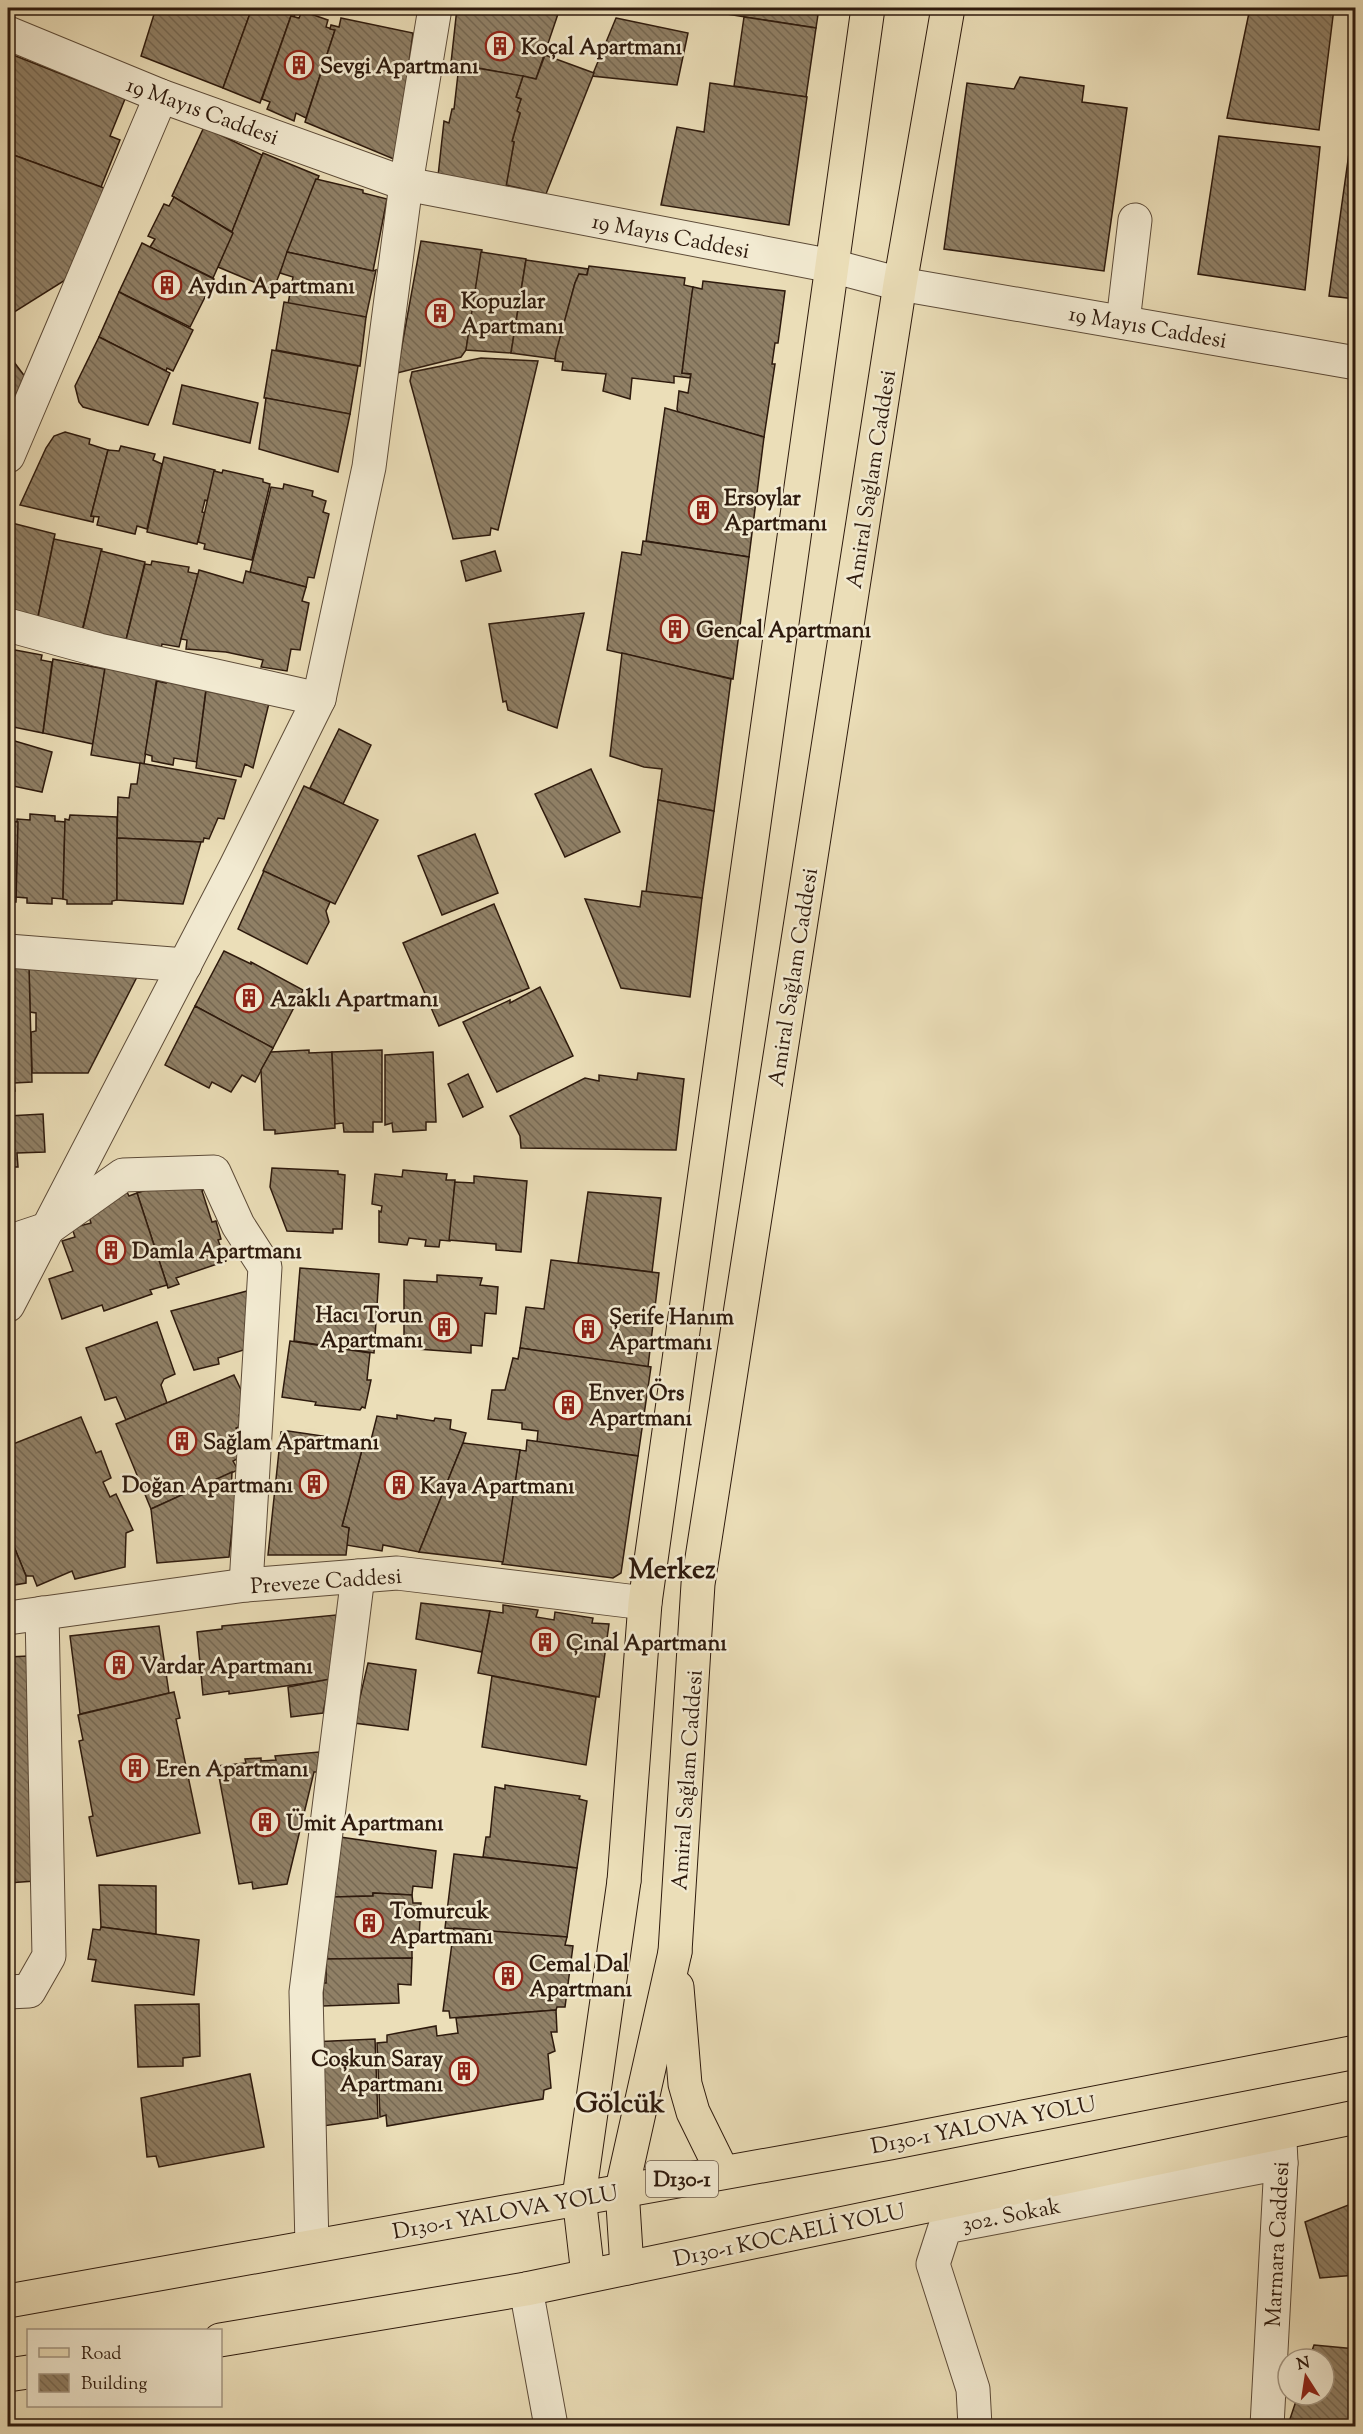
<svg xmlns="http://www.w3.org/2000/svg" width="1363" height="2434" viewBox="0 0 1363 2434" font-family="'Sorts Mill Goudy',serif">
  <style>
    .building { fill: url(#building-back-hatch); stroke: #2e1a0d; stroke-width: 1.5 }
    .lines { fill: none; stroke-linecap: round; stroke-linejoin: round }
    .minor-casing { stroke: #5d4b38; stroke-width: 35 }
    .major-casing { stroke: #2e1a0d; stroke-width: 35 }
    .highway-casing { stroke: #2e1a0d; stroke-width: 35 }
    .minor { stroke: #f2ead1; stroke-width: 33 }
    .major { stroke: #ebdeb8; stroke-width: 33 }
    .highway { stroke: #ebdeb8; stroke-width: 33 }
    .labels { text-anchor: middle; stroke-width: 5; stroke-linejoin: round; paint-order: stroke }
    .shield { fill: #f2ead1; stroke: #695848; stroke-width: 1.5 }
    .shield-label { font-size: 21px; font-weight: bold; fill: #2e1a0d }
    .poi-label { font-size: 22px; font-weight: bold; fill: #2e1a0d; stroke: #f2ead1; text-anchor: start }
    .street-label { font-size: 22px; fill: #2e1a0d; stroke: #f2ead1 }
    .district-label { font-size: 28px; font-weight: bold; fill: #2e1a0d; stroke: #f2ead1 }
  </style>
  <defs>
    <pattern id="building-back-hatch" width="6" height="6" patternUnits="userSpaceOnUse" patternTransform="scale(1.5)"><rect width="6" height="6" fill="#908066"/><path d="M-1 5l2 2M0 0l6 6M5-1l2 2" fill="none" stroke="#766852"/></pattern>
  </defs>
  <rect width="100%" height="100%" fill="#ebdeb8"/>
  <filter id="stains"><feTurbulence type="fractalNoise" baseFrequency=".00333" numOctaves="4"/><feColorMatrix values="0 0 0 0 .2 0 0 0 0 .09 0 0 0 0 .02 0 0 0 .5 -.17"/></filter>
  <radialGradient id="worn" r=".72"><stop offset=".6" stop-color="#630" stop-opacity="0"/><stop offset="1" stop-color="#630" stop-opacity=".3"/></radialGradient>
  <g class="building">
    <polygon points="156,8 252,8 223,88 141,56"/>
    <polygon points="252,8 297,8 294,17 291,16 260,103 223,88"/>
    <polygon points="457,8 560,8 536,79 451,63"/>
    <polygon points="727,8 819,8 816,28 726,14"/>
    <polygon points="1250,8 1334,8 1319,130 1227,118"/>
    <polygon points="302,11 328,20 326,27 335,30 306,118 296,113 294,121 267,109 270,102 262,99 291,16 299,18"/>
    <polygon points="744,17 816,28 806,97 734,86"/>
    <polygon points="341,18 413,33 396,160 305,122 335,30 330,29 331,25 339,27"/>
    <polygon points="616,18 688,33 677,85 592,76"/>
    <polygon points="8,53 125,99 110,136 120,140 101,187 8,153"/>
    <polygon points="545,55 594,73 546,194 506,185 514,142 512,141 520,113 517,111 521,99 516,97 523,76 536,79"/>
    <polygon points="459,65 523,76 516,97 521,99 517,111 520,113 512,141 514,142 506,187 438,176 444,121 449,123 452,109 454,109"/>
    <polygon points="1356,75 1356,128 1350,127"/>
    <polygon points="1020,77 1084,86 1082,102 1127,108 1104,271 944,249 967,83 1014,89"/>
    <polygon points="710,83 807,97 789,225 661,205 677,127 704,132"/>
    <polygon points="204,127 262,155 232,232 172,196"/>
    <polygon points="1219,136 1320,147 1305,290 1198,274"/>
    <polygon points="8,153 104,188 78,272 8,316"/>
    <polygon points="263,153 319,176 273,290 218,267"/>
    <polygon points="1349,153 1356,154 1356,299 1329,296"/>
    <polygon points="316,179 363,190 363,193 387,199 373,271 287,252"/>
    <polygon points="174,197 233,233 213,278 150,247 155,239 148,236 164,204 169,206"/>
    <polygon points="421,241 482,250 466,350 461,357 397,373"/>
    <polygon points="142,243 214,279 190,327 119,292"/>
    <polygon points="287,252 373,271 376,270 366,317 288,304 293,277 280,273"/>
    <polygon points="481,252 526,259 511,353 466,350"/>
    <polygon points="526,260 588,269 587,275 579,274 575,283 555,359 511,353"/>
    <polygon points="589,266 685,278 684,285 693,287 682,373 691,374 690,378 674,376 674,383 632,378 630,399 603,391 606,374 562,370 563,362 555,361 556,352 575,283 579,274 587,275"/>
    <polygon points="703,281 785,291 778,343 775,343 772,364 775,364 764,437 678,412 677,409 679,391 688,393 691,374 682,373 691,300 693,287 702,289"/>
    <polygon points="119,292 193,330 173,371 167,368 166,371 99,337"/>
    <polygon points="284,302 366,317 360,366 276,350"/>
    <polygon points="99,337 170,373 148,425 83,407 79,402 75,386"/>
    <polygon points="272,350 358,366 350,414 264,398"/>
    <polygon points="8,354 32,386 8,416"/>
    <polygon points="481,358 538,361 498,530 491,528 490,535 453,539 410,381 412,372"/>
    <polygon points="182,385 258,403 250,443 173,424"/>
    <polygon points="266,398 350,414 338,472 259,449"/>
    <polygon points="665,408 764,437 749,557 646,541"/>
    <polygon points="65,432 90,439 89,444 108,450 91,516 94,516 93,522 20,505 46,448 54,436"/>
    <polygon points="121,446 155,454 153,460 162,464 147,529 137,526 135,534 97,525 99,517 91,516 108,450 119,451"/>
    <polygon points="164,457 215,470 208,501 205,500 202,512 205,513 197,544 147,532"/>
    <polygon points="223,470 263,479 263,482 270,484 252,560 204,549 205,544 198,542 214,471 222,473"/>
    <polygon points="284,484 313,491 312,496 326,501 323,512 329,514 314,578 308,577 306,587 250,572 271,487 283,489"/>
    <polygon points="8,522 55,534 38,617 8,611"/>
    <polygon points="54,539 102,549 82,631 38,617"/>
    <polygon points="643,541 749,557 733,679 607,650 622,552 641,555"/>
    <polygon points="101,551 145,562 126,640 82,633"/>
    <polygon points="495,551 501,571 466,581 461,561"/>
    <polygon points="152,561 189,567 188,572 198,574 179,647 162,644 161,649 126,640 145,564 151,565"/>
    <polygon points="199,570 243,583 246,571 306,587 302,601 309,603 300,650 291,649 287,671 261,667 263,660 226,652 186,649 187,640 181,639"/>
    <polygon points="584,613 557,728 508,710 506,701 503,702 489,624"/>
    <polygon points="15,650 42,655 41,660 52,662 43,733 8,726 8,654 13,656"/>
    <polygon points="622,653 731,679 714,811 658,800 662,769 644,767 610,756"/>
    <polygon points="53,659 105,669 93,744 43,733"/>
    <polygon points="105,668 157,676 144,764 91,755"/>
    <polygon points="166,680 206,689 197,762 174,758 173,765 152,761 152,756 145,754 157,681 166,683"/>
    <polygon points="219,684 271,695 253,768 245,764 241,777 196,768 206,691 217,693"/>
    <polygon points="339,729 371,745 343,804 310,788"/>
    <polygon points="8,739 52,752 42,792 8,785"/>
    <polygon points="140,763 236,780 224,819 218,818 209,839 204,838 203,842 117,838 118,797 129,798 131,784 137,784"/>
    <polygon points="591,769 620,832 565,857 535,794"/>
    <polygon points="304,786 378,820 335,904 263,871"/>
    <polygon points="658,800 714,811 702,898 646,892"/>
    <polygon points="30,814 55,816 55,821 65,822 63,899 52,898 52,904 27,903 27,898 16,897 17,819 30,820"/>
    <polygon points="70,815 117,817 117,900 112,901 112,904 67,904 67,900 63,899 65,819 69,820"/>
    <polygon points="8,821 18,822 16,902 8,902"/>
    <polygon points="475,834 498,893 442,915 418,856"/>
    <polygon points="117,838 201,842 183,904 117,900"/>
    <polygon points="264,871 330,902 326,911 329,922 307,964 238,929"/>
    <polygon points="642,891 702,898 690,997 621,988 585,899 640,907"/>
    <polygon points="494,904 529,988 439,1026 403,943"/>
    <polygon points="224,951 251,964 251,962 303,990 273,1048 195,1006"/>
    <polygon points="29,967 138,975 88,1073 32,1073 31,1032 36,1031 36,1013 30,1012"/>
    <polygon points="29,967 32,1082 14,1083 15,1091 8,1091 8,968"/>
    <polygon points="540,987 573,1056 497,1092 463,1022 510,1000 510,1003"/>
    <polygon points="195,1006 273,1048 255,1082 242,1075 231,1092 212,1082 209,1088 165,1065"/>
    <polygon points="309,1050 309,1053 332,1052 335,1128 275,1134 275,1130 264,1130 261,1070 271,1052"/>
    <polygon points="382,1050 382,1122 373,1122 373,1132 344,1132 343,1123 335,1124 332,1052"/>
    <polygon points="433,1052 436,1122 426,1122 426,1130 393,1132 392,1123 385,1125 385,1055"/>
    <polygon points="638,1073 684,1079 676,1150 521,1148 520,1136 510,1116 585,1078 599,1081 599,1075 637,1080"/>
    <polygon points="468,1074 483,1107 463,1117 448,1084"/>
    <polygon points="43,1114 45,1152 17,1153 18,1167 8,1167 8,1116"/>
    <polygon points="272,1168 338,1171 338,1174 345,1175 342,1229 333,1229 333,1233 287,1231 270,1187"/>
    <polygon points="403,1170 447,1174 446,1180 455,1180 450,1241 440,1240 439,1247 425,1246 426,1240 409,1238 407,1245 379,1242 379,1211 381,1212 382,1206 372,1204 375,1174 402,1177"/>
    <polygon points="474,1176 527,1181 521,1252 496,1250 496,1244 449,1240 455,1182 474,1183"/>
    <polygon points="203,1181 206,1189 202,1191 212,1222 216,1221 221,1239 218,1240 226,1261 176,1278 179,1284 168,1288 137,1193 168,1183"/>
    <polygon points="127,1192 129,1196 137,1193 167,1285 150,1290 152,1294 104,1311 102,1305 62,1319 49,1279 73,1271 62,1241 75,1237 72,1228 91,1223 87,1210"/>
    <polygon points="588,1192 661,1198 652,1272 578,1263"/>
    <polygon points="551,1260 659,1273 648,1367 520,1348 526,1307 544,1309"/>
    <polygon points="300,1268 379,1274 374,1353 294,1341"/>
    <polygon points="437,1275 482,1278 480,1285 498,1287 496,1314 485,1313 482,1346 471,1345 471,1353 417,1349 417,1341 404,1340 404,1280 437,1282"/>
    <polygon points="247,1291 253,1347 218,1358 219,1364 194,1370 171,1311"/>
    <polygon points="157,1322 175,1374 164,1379 161,1385 167,1403 126,1420 116,1397 105,1400 86,1348"/>
    <polygon points="290,1341 370,1353 367,1380 371,1380 365,1408 362,1407 360,1410 315,1405 316,1402 282,1397"/>
    <polygon points="520,1348 651,1367 638,1456 537,1442 538,1431 522,1429 522,1423 488,1419 492,1390 505,1390 513,1358 518,1359"/>
    <polygon points="234,1375 250,1409 239,1415 243,1425 236,1428 243,1440 237,1442 243,1456 233,1461 238,1470 151,1509 116,1424"/>
    <polygon points="397,1415 434,1421 435,1418 451,1420 450,1429 466,1433 463,1443 419,1552 383,1545 382,1551 346,1545 349,1528 342,1526 364,1442 370,1444 377,1416 397,1419"/>
    <polygon points="81,1417 96,1453 101,1451 111,1478 103,1482 110,1497 116,1494 133,1530 126,1533 125,1567 75,1579 72,1571 37,1586 33,1576 26,1576 8,1532 8,1446"/>
    <polygon points="288,1431 364,1442 342,1526 349,1528 346,1555 268,1555 281,1432"/>
    <polygon points="527,1440 638,1456 621,1573 613,1578 502,1564 520,1450 526,1451"/>
    <polygon points="463,1443 520,1450 503,1562 419,1552"/>
    <polygon points="232,1472 231,1493 236,1494 229,1557 157,1563 151,1509"/>
    <polygon points="8,1532 26,1576 26,1583 8,1586"/>
    <polygon points="421,1603 490,1611 482,1652 416,1639"/>
    <polygon points="503,1605 538,1610 536,1617 554,1620 555,1612 593,1618 592,1623 609,1624 599,1697 478,1673 490,1611 503,1613"/>
    <polygon points="336,1615 334,1679 229,1694 229,1691 203,1695 197,1632 222,1629 222,1626"/>
    <polygon points="159,1626 169,1693 80,1714 70,1636"/>
    <polygon points="28,1656 35,1881 8,1883 8,1657"/>
    <polygon points="368,1663 416,1670 408,1730 354,1723"/>
    <polygon points="492,1676 596,1697 586,1765 482,1747"/>
    <polygon points="330,1679 323,1713 291,1717 288,1687"/>
    <polygon points="174,1692 180,1718 176,1719 200,1833 97,1856 89,1817 93,1816 79,1741 83,1740 78,1715"/>
    <polygon points="319,1752 319,1772 314,1772 287,1884 253,1889 252,1882 239,1884 217,1766 246,1763 245,1759 261,1758 261,1761 276,1760 275,1756"/>
    <polygon points="505,1785 580,1796 579,1799 587,1801 577,1868 483,1857 486,1837 490,1837 495,1787 505,1789"/>
    <polygon points="340,1837 436,1851 432,1888 413,1886 412,1895 373,1893 373,1896 331,1897"/>
    <polygon points="454,1854 577,1868 567,1937 445,1928"/>
    <polygon points="99,1885 156,1886 156,1934 101,1927"/>
    <polygon points="373,1893 412,1895 413,1903 421,1903 419,1938 412,1937 412,1958 321,1959 331,1897 373,1896"/>
    <polygon points="101,1927 199,1940 194,1995 92,1981 96,1960 88,1959 93,1929 100,1930"/>
    <polygon points="454,1928 567,1937 565,1945 573,1946 565,2007 557,2007 556,2010 450,2018 449,2011 443,2011"/>
    <polygon points="412,1958 411,1985 398,1984 399,2003 323,2006 323,1983 326,1983 326,1959"/>
    <polygon points="199,2004 200,2056 183,2058 183,2066 138,2067 135,2005"/>
    <polygon points="556,2010 557,2032 551,2032 555,2051 548,2054 551,2088 544,2090 543,2099 387,2126 386,2115 380,2117 377,2043 387,2042 387,2035 436,2026 437,2036 458,2033 456,2018"/>
    <polygon points="375,2039 378,2118 316,2127 311,2042"/>
    <polygon points="250,2074 264,2147 159,2167 156,2156 147,2157 141,2098"/>
    <polygon points="1356,2202 1356,2275 1320,2278 1305,2222"/>
    <polygon points="1314,2345 1356,2349 1356,2426 1288,2425 1298,2395 1324,2395 1324,2359 1309,2359"/>
  </g>
  <g class="lines">
    <g class="minor-casing">
      <g id="minor">
        <polyline points="8,33 161,96 406,184 832,266 900,284 1356,363"/>
        <polyline points="1123,322 1135,220"/>
        <polyline points="8,456 161,96"/>
        <polyline points="8,625 99,650 319,699"/>
        <polyline points="8,951 185,965"/>
        <polyline points="8,1242 47,1229 123,1175 214,1172 238,1225 265,1267 246,1585"/>
        <polyline points="8,1305 236,866 319,699 369,467 406,184 435,8"/>
        <polyline points="8,1618 246,1585 397,1573 645,1603"/>
        <polyline points="8,1992 29,1991 49,1956 42,1613"/>
        <polyline points="312,2246 306,1992 358,1576"/>
        <polyline points="526,2289 551,2426"/>
        <polyline points="975,2426 973,2389 933,2264 945,2227 1281,2163"/>
        <polyline points="1267,2426 1281,2163 1280,2141"/>
      </g>
    </g>
    <g class="major-casing">
      <g id="major">
        <polyline points="624,1881 645,1603 868,8"/>
        <polyline points="675,1952 698,1584 900,284 948,8"/>
      </g>
    </g>
    <g class="highway-casing">
      <g id="highway">
        <polyline points="677,1987 685,2084 693,2112 722,2171"/>
        <polyline points="627,2268 622,2189 675,1952"/>
        <polyline points="588,2275 579,2197 624,1881"/>
        <polyline points="8,2301 890,2143 1356,2052"/>
        <polyline points="220,2340 526,2289 1356,2117"/>
        <polyline points="8,2375 28,2372"/>
      </g>
    </g>
    <use href="#minor" class="minor"/>
    <use href="#major" class="major"/>
    <use href="#highway" class="highway"/>
  </g>
  <defs>
    <g id="building-ring" transform="scale(1.5)"><circle r="9.5" fill="#f2ead1" stroke="#8f2418" stroke-width="1.5"/><path d="M-4-6H4V6H1V3H-1V6H-4ZM-2.5-4.3h1.7v1.8h-1.7ZM.8-4.3h1.7v1.8H.8ZM-2.5-1h1.7V.8h-1.7ZM.8-1h1.7V.8H.8Z" fill="#8f2418"/></g>
  </defs>
  <g fill-rule="evenodd">
    <use href="#building-ring" x="500" y="46"/>
    <use href="#building-ring" x="299" y="65"/>
    <use href="#building-ring" x="167" y="285"/>
    <use href="#building-ring" x="440" y="313"/>
    <use href="#building-ring" x="703" y="510"/>
    <use href="#building-ring" x="675" y="629"/>
    <use href="#building-ring" x="249" y="998"/>
    <use href="#building-ring" x="111" y="1250"/>
    <use href="#building-ring" x="444" y="1327"/>
    <use href="#building-ring" x="588" y="1329"/>
    <use href="#building-ring" x="568" y="1405"/>
    <use href="#building-ring" x="182" y="1441"/>
    <use href="#building-ring" x="314" y="1484"/>
    <use href="#building-ring" x="399" y="1485"/>
    <use href="#building-ring" x="545" y="1642"/>
    <use href="#building-ring" x="119" y="1665"/>
    <use href="#building-ring" x="135" y="1768"/>
    <use href="#building-ring" x="265" y="1822"/>
    <use href="#building-ring" x="369" y="1923"/>
    <use href="#building-ring" x="508" y="1976"/>
    <use href="#building-ring" x="464" y="2071"/>
  </g>
  <g class="labels">
    <rect class="shield" x="646" y="2161" width="72" height="36" rx="4.5"/>
    <g class="shield-label">
      <text x="682" y="2186">D130-1</text>
    </g>
    <g class="poi-label">
      <text x="521" y="54">Koçal Apartmanı</text>
      <text x="320" y="73">Sevgi Apartmanı</text>
      <text x="188" y="293">Aydın Apartmanı</text>
      <text x="461" y="308">Kopuzlar<tspan x="461" dy="25">Apartmanı</tspan></text>
      <text x="724" y="505">Ersoylar<tspan x="724" dy="25">Apartmanı</tspan></text>
      <text x="696" y="637">Gencal Apartmanı</text>
      <text x="270" y="1006">Azaklı Apartmanı</text>
      <text x="132" y="1258">Damla Apartmanı</text>
      <text x="423" y="1322" text-anchor="end">Hacı Torun<tspan x="423" dy="25">Apartmanı</tspan></text>
      <text x="609" y="1324">Şerife Hanım<tspan x="609" dy="25">Apartmanı</tspan></text>
      <text x="589" y="1400">Enver Örs<tspan x="589" dy="25">Apartmanı</tspan></text>
      <text x="203" y="1449">Sağlam Apartmanı</text>
      <text x="293" y="1492" text-anchor="end">Doğan Apartmanı</text>
      <text x="420" y="1493">Kaya Apartmanı</text>
      <text x="566" y="1650">Çınal Apartmanı</text>
      <text x="140" y="1673">Vardar Apartmanı</text>
      <text x="156" y="1776">Eren Apartmanı</text>
      <text x="286" y="1830">Ümit Apartmanı</text>
      <text x="390" y="1918">Tomurcuk<tspan x="390" dy="25">Apartmanı</tspan></text>
      <text x="529" y="1971">Cemal Dal<tspan x="529" dy="25">Apartmanı</tspan></text>
      <text x="443" y="2066" text-anchor="end">Coşkun Saray<tspan x="443" dy="25">Apartmanı</tspan></text>
    </g>
    <g class="street-label">
      <text transform="translate(203 110) rotate(20)" y="8">19 Mayıs Caddesi</text>
      <text transform="translate(671 235) rotate(11)" y="8">19 Mayıs Caddesi</text>
      <text transform="translate(1148 326) rotate(10)" y="8">19 Mayıs Caddesi</text>
      <text transform="translate(870 479) rotate(-81)" y="8">Amiral Sağlam Caddesi</text>
      <text transform="translate(792 977) rotate(-81)" y="8">Amiral Sağlam Caddesi</text>
      <text transform="translate(326 1580) rotate(-4)" y="8">Preveze Caddesi</text>
      <text transform="translate(686 1780) rotate(-86)" y="8">Amiral Sağlam Caddesi</text>
      <text transform="translate(983 2124) rotate(-11)" y="8">D130-1 YALOVA YOLU</text>
      <text transform="translate(505 2211) rotate(-10)" y="8">D130-1 YALOVA YOLU</text>
      <text transform="translate(1011 2214) rotate(-11)" y="8">302. Sokak</text>
      <text transform="translate(789 2234) rotate(-12)" y="8">D130-1 KOCAELİ YOLU</text>
      <text transform="translate(1276 2244) rotate(-87)" y="8">Marmara Caddesi</text>
    </g>
    <g class="district-label">
      <text x="672" y="1578">Merkez</text>
      <text x="620" y="2112">Gölcük</text>
    </g>
  </g>
  <rect width="1363" height="2434" fill="none" stroke="#ebdeb8" stroke-width="30"/>
  <rect x="9" y="9" width="1345" height="2416" fill="none" stroke="#2e1a0d" stroke-width="3"/>
  <rect x="15" y="15" width="1333" height="2404" fill="none" stroke="#2e1a0d" stroke-width="1.5"/>
  <rect x="27" y="2329" width="195" height="78" fill="#f2ead1" stroke="#a49783" stroke-width="1.5"/>
  <rect x="39" y="2348" width="30" height="9" fill="#ebdeb8" stroke="#a49783" stroke-width="1.5"/>
  <text x="81" y="2359" font-size="18" fill="#2e1a0d">Road</text>
  <rect x="39" y="2374" width="30" height="18" fill="url(#building-back-hatch)" stroke="#a49783" stroke-width="1.5"/>
  <text x="81" y="2389" font-size="18" fill="#2e1a0d">Building</text>
  <g transform="translate(1306 2377) rotate(348)"><circle r="28" fill="#f2ead1" stroke="#a49783" stroke-width="1.5"/>
  <path d="M0-4.5L10 22L0 15L-10 22Z" fill="#8f2418"/>
  <text y="-9" font-size="16" font-weight="bold" text-anchor="middle" fill="#2e1a0d">N</text>
  </g>
  <rect width="100%" height="100%" filter="url(#stains)"/>
  <rect width="100%" height="100%" fill="url(#worn)"/>
</svg>
